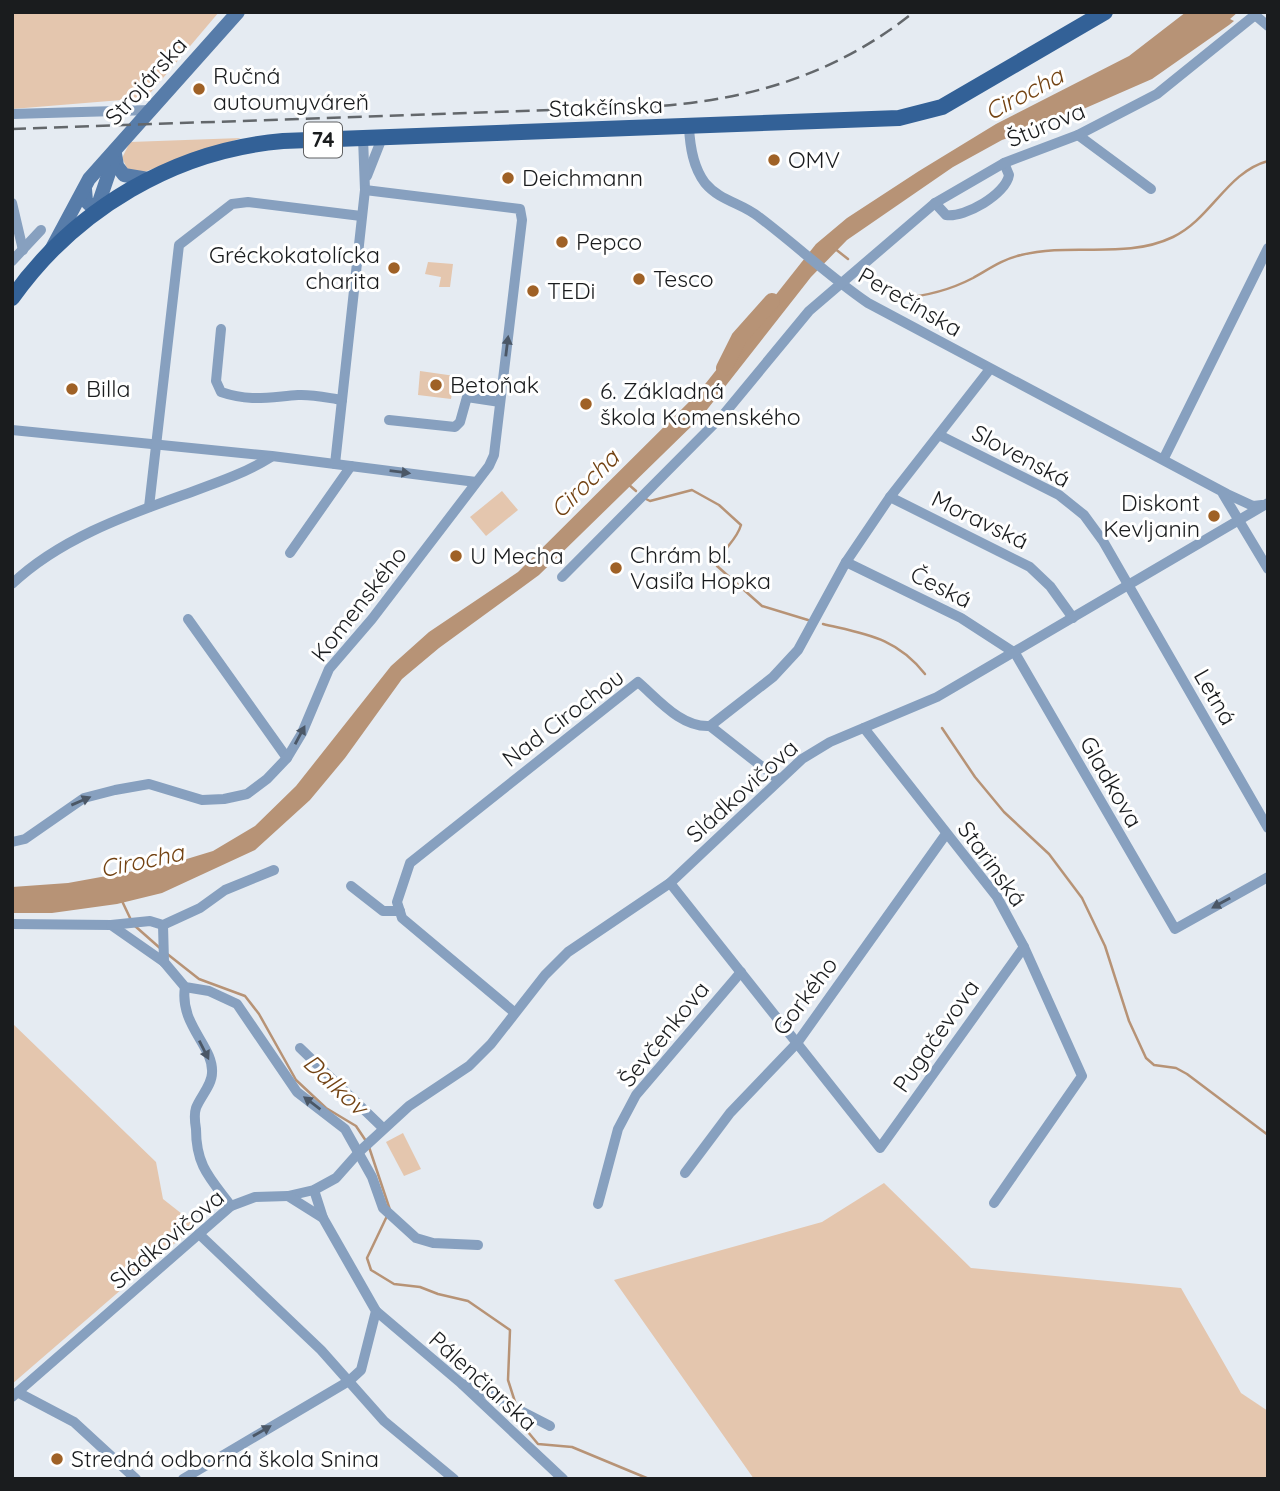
<svg xmlns="http://www.w3.org/2000/svg" width="1280" height="1491" viewBox="0 0 1280 1491" font-family="Quicksand,sans-serif">
  <style>
    .green { fill: #e4c6ae }
    .water { fill: #b79376 }
    .lines { fill: none; stroke-linecap: round; stroke-linejoin: round }
    .stream { stroke: #b79376; stroke-width: 2.5 }
    .river { stroke: #b79376; stroke-width: 16 }
    .street { stroke: #87a0bf; stroke-width: 10 }
    .secondary { stroke: #577ca9; stroke-width: 14 }
    .primary { stroke: #336197; stroke-width: 16 }
    .rail { stroke: #63676b; stroke-width: 2.5; stroke-dasharray: 14 7; stroke-linecap: butt }
    .oneway { fill: #4b5766 }
    .poi-dot { fill: #9f6126; stroke: #fff; stroke-width: 2.5 }
    .labels { text-anchor: middle; stroke-width: 6; stroke-linejoin: round; paint-order: stroke }
    .shield { fill: #fff; stroke: #5f6062; stroke-width: 2 }
    .shield-label { font-size: 21px; font-weight: bold; fill: #1a1c1e }
    .poi-label { font-size: 23px; fill: #1a1c1e; stroke: #fff; text-anchor: start }
    .street-label { font-size: 23px; fill: #1a1c1e; stroke: #fff }
    .water-label { font-size: 24px; font-style: italic; fill: #734313; stroke: #fff }
  </style>
  <rect width="100%" height="100%" fill="#e5ebf2"/>
  <g class="green">
    <polygon points="12,12 219,12 146,98 12,109"/>
    <polygon points="241,138 141,173 128,170 122,158 130,142"/>
    <polygon points="428,262 453,264 450,287 439,287 441,277 425,274"/>
    <polygon points="420,371 455,376 451,399 418,395"/>
    <polygon points="502,491 518,510 486,536 470,517"/>
    <polygon points="12,1023 156,1162 163,1199 196,1225 12,1384"/>
    <polygon points="403,1133 421,1169 404,1176 386,1142"/>
    <polygon points="884,1183 971,1268 1181,1288 1241,1393 1268,1411 1268,1479 754,1479 614,1280 822,1222"/>
  </g>
  <polygon class="water" points="1186,12 1238,12 1230,19 1234,21 1229,25 1152,79 1049,124 1002,140 953,167 847,240 811,277 702,416 539,575 439,648 402,679 345,758 310,800 255,850 162,893 117,904 52,913 12,913 12,887 68,883 167,865 213,851 255,826 296,786 391,666 429,632 518,572 698,393 816,244 847,218 919,171 996,124 1129,56"/>
  <g class="lines">
    <g class="stream">
      <polyline points="834,248 848,259"/>
      <path d="M 901,298 C 927,296 950,290 973,278 C 989,269 1003,259 1021,255 C 1072,242 1125,260 1173,237 C 1211,219 1227,172 1268,161"/>
      <polyline points="628,484 636,491"/>
      <path d="M 644,498 L 650,501 L 692,490 L 719,505 L 741,525 C 736,542 722,548 717,566 L 762,606 L 808,620"/>
      <path d="M 823,624 C 865,634 896,637 925,674"/>
      <polyline points="942,728 975,777 1004,812 1049,854 1082,898 1105,946 1129,1021 1146,1058 1154,1065 1176,1068 1187,1074 1268,1135"/>
      <polyline points="122,901 131,920"/>
      <polyline points="135,926 161,949"/>
      <polyline points="166,953 199,979 245,996 259,1014 296,1080 326,1108 356,1126 366,1141"/>
      <polyline points="369,1147 390,1210"/>
      <polyline points="387,1216 367,1258 371,1270 394,1284 420,1287 438,1294 468,1301 510,1330 508,1380 516,1405"/>
      <polyline points="519,1415 523,1426 538,1444 572,1447 649,1479"/>
    </g>
    <polyline class="river" points="724,368 739,338 772,301"/>
    <g class="street">
      <polyline points="12,114 151,110"/>
      <path d="M 689,127 C 690,147 693,167 705,183 C 720,201 742,203 759,217 C 796,245 830,277 868,303 L 1227,494 L 1253,506 L 1262,505"/>
      <polyline points="1078,135 1151,189"/>
      <polyline points="367,176 382,138"/>
      <polyline points="12,203 23,250"/>
      <path d="M 935,203 L 946,215 C 965,218 1006,194 1009,175 L 1004,163"/>
      <polyline points="12,261 41,230"/>
      <path d="M 221,329 L 216,381 L 221,392 C 250,402 269,397 298,395 C 312,394 328,398 342,400"/>
      <polyline points="389,420 455,427 460,422 467,397 500,402"/>
      <polyline points="12,430 272,456 476,482"/>
      <polyline points="939,435 1059,495 1084,515 1103,541 1268,828"/>
      <polyline points="1164,458 1268,248"/>
      <polyline points="335,464 365,190 363,138"/>
      <polyline points="1223,494 1268,569"/>
      <polyline points="890,497 1030,567 1050,586 1073,618"/>
      <polyline points="149,507 179,245 232,204 248,202 361,216"/>
      <polyline points="290,553 351,466"/>
      <polyline points="846,562 961,618 1015,653 1175,929 1268,877"/>
      <polyline points="562,577 724,414 809,311 935,203 1004,163 1078,135 1157,94 1255,15 1268,26"/>
      <path d="M 12,584 C 58,540 124,516 183,495 C 213,484 244,474 271,457"/>
      <polyline points="188,619 287,758"/>
      <polyline points="710,726 779,780"/>
      <polyline points="864,728 997,897 1024,947 1082,1076 994,1203"/>
      <polyline points="12,842 25,839 84,798 115,790 149,784 202,800 224,799 247,794 267,779 287,758 302,733 329,669 372,619 489,466 494,455 522,220 520,209 365,190"/>
      <polyline points="670,883 880,1148 1024,947"/>
      <polyline points="351,886 383,911 400,911"/>
      <polyline points="12,924 111,925 164,962 185,987 209,991 237,1004 297,1092 345,1129 372,1177 383,1208 416,1238 433,1243 478,1245"/>
      <polyline points="111,925 150,921 163,925 200,908 225,890 274,870"/>
      <polyline points="163,925 164,962"/>
      <path d="M 185,987 C 179,1025 214,1046 212,1073 C 212,1085 200,1097 196,1108 C 194,1114 195,1123 196,1129 C 196,1166 210,1178 231,1206"/>
      <path d="M 514,1012 L 402,918 L 397,902 L 410,863 L 638,682 C 658,699 681,728 710,726 L 773,677 L 798,650 L 846,562 L 890,497 L 990,369"/>
      <polyline points="300,1048 383,1128"/>
      <polyline points="685,1173 730,1113 797,1043 946,834"/>
      <polyline points="314,1190 323,1218"/>
      <polyline points="598,1204 618,1129 636,1095 741,972"/>
      <polyline points="199,1234 321,1350 384,1421 454,1479"/>
      <polyline points="376,1311 462,1384 563,1479"/>
      <polyline points="462,1384 474,1387 550,1426"/>
      <polyline points="19,1393 74,1422 136,1479"/>
      <polyline points="12,1397 231,1206 255,1197 288,1196 314,1190 336,1178 360,1151 409,1106 469,1066 491,1044 545,975 568,952 670,883 802,759 830,742 937,697 1268,503"/>
      <polyline points="183,1479 349,1381 361,1370 376,1311 323,1218 288,1196"/>
    </g>
    <g class="secondary">
      <polyline points="115,154 117,166 124,175 148,179"/>
      <polyline points="85,189 86,201 96,211 114,158"/>
      <polyline points="51,250 89,179 238,12"/>
    </g>
    <path class="primary" d="M 12,298 C 75,209 175,150 283,141 L 899,118 L 942,107 L 1105,12"/>
    <path class="rail" d="M 12,129 L 639,107 C 741,103 833,77 914,12"/>
  </g>
  <defs><path id="oneway-solid" d="M-6-.8H1V-3.2L6.5 0L1 3.2V.8H-6Z" transform="scale(1.75)"/></defs>
  <g class="oneway">
    <use href="#oneway-solid" transform="translate(507 346) rotate(-83)"/>
    <use href="#oneway-solid" transform="translate(400 472) rotate(7)"/>
    <use href="#oneway-solid" transform="translate(300 735) rotate(-62)"/>
    <use href="#oneway-solid" transform="translate(81 801) rotate(-23)"/>
    <use href="#oneway-solid" transform="translate(1221 903) rotate(151)"/>
    <use href="#oneway-solid" transform="translate(204 1050) rotate(63)"/>
    <use href="#oneway-solid" transform="translate(312 1103) rotate(-143)"/>
    <use href="#oneway-solid" transform="translate(262 1431) rotate(-30)"/>
  </g>
  <g class="poi-dot">
    <circle cx="199" cy="89" r="7"/>
    <circle cx="774" cy="160" r="7"/>
    <circle cx="508" cy="178" r="7"/>
    <circle cx="562" cy="242" r="7"/>
    <circle cx="394" cy="268" r="7"/>
    <circle cx="639" cy="279" r="7"/>
    <circle cx="533" cy="291" r="7"/>
    <circle cx="436" cy="385" r="7"/>
    <circle cx="72" cy="389" r="7"/>
    <circle cx="586" cy="404" r="7"/>
    <circle cx="1214" cy="516" r="7"/>
    <circle cx="456" cy="556" r="7"/>
    <circle cx="616" cy="568" r="7"/>
    <circle cx="57" cy="1459" r="7"/>
  </g>
  <g class="labels">
    <rect class="shield" x="304" y="122.5" width="38" height="35" rx="5"/>
    <g class="shield-label">
      <text x="323" y="147">74</text>
    </g>
    <g class="poi-label">
      <text x="213" y="84">Ručná<tspan x="213" dy="26">autoumyváreň</tspan></text>
      <text x="788" y="168">OMV</text>
      <text x="522" y="186">Deichmann</text>
      <text x="576" y="250">Pepco</text>
      <text x="380" y="263" text-anchor="end">Gréckokatolícka<tspan x="380" dy="26">charita</tspan></text>
      <text x="653" y="287">Tesco</text>
      <text x="547" y="299">TEDi</text>
      <text x="450" y="393">Betoňak</text>
      <text x="86" y="397">Billa</text>
      <text x="600" y="399">6. Základná<tspan x="600" dy="26">škola Komenského</tspan></text>
      <text x="1200" y="511" text-anchor="end">Diskont<tspan x="1200" dy="26">Kevljanin</tspan></text>
      <text x="630" y="563">Chrám bl.<tspan x="630" dy="26">Vasiľa Hopka</tspan></text>
      <text x="470" y="564">U Mecha</text>
      <text x="71" y="1467">Stredná odborná škola Snina</text>
    </g>
    <g class="street-label">
      <text transform="translate(146 81) rotate(-48)" y="8">Strojárska</text>
      <text transform="translate(606 107) rotate(-2)" y="8">Stakčínska</text>
      <text transform="translate(1046 125) rotate(-22)" y="8">Štúrova</text>
      <text transform="translate(910 302) rotate(30)" y="8">Perečínska</text>
      <text transform="translate(1021 456) rotate(28)" y="8">Slovenská</text>
      <text transform="translate(980 520) rotate(26)" y="8">Moravská</text>
      <text transform="translate(941 587) rotate(27)" y="8">Česká</text>
      <text transform="translate(359 604) rotate(-52)" y="8">Komenského</text>
      <text transform="translate(1215 697) rotate(60)" y="8">Letná</text>
      <text transform="translate(563 718) rotate(-37)" y="8">Nad Cirochou</text>
      <text transform="translate(1111 782) rotate(60)" y="8">Gladkova</text>
      <text transform="translate(742 791) rotate(-42)" y="8">Sládkovičova</text>
      <text transform="translate(992 864) rotate(54)" y="8">Starinská</text>
      <text transform="translate(805 996) rotate(-53)" y="8">Gorkého</text>
      <text transform="translate(664 1034) rotate(-51)" y="8">Ševčenkova</text>
      <text transform="translate(936 1036) rotate(-55)" y="8">Pugačevova</text>
      <text transform="translate(167 1239) rotate(-40)" y="8">Sládkovičova</text>
      <text transform="translate(483 1381) rotate(42)" y="8">Pálenčiarska</text>
    </g>
    <g class="water-label">
      <text transform="translate(1024 94) rotate(-28)" y="8">Cirocha</text>
      <text transform="translate(585 484) rotate(-45)" y="8">Cirocha</text>
      <text transform="translate(142 861) rotate(-12)" y="8">Cirocha</text>
      <text transform="translate(335 1085) rotate(43)" y="8">Dalkov</text>
    </g>
  </g>
  <rect width="1280" height="1491" fill="none" stroke="#1a1c1e" stroke-width="28"/>
</svg>
